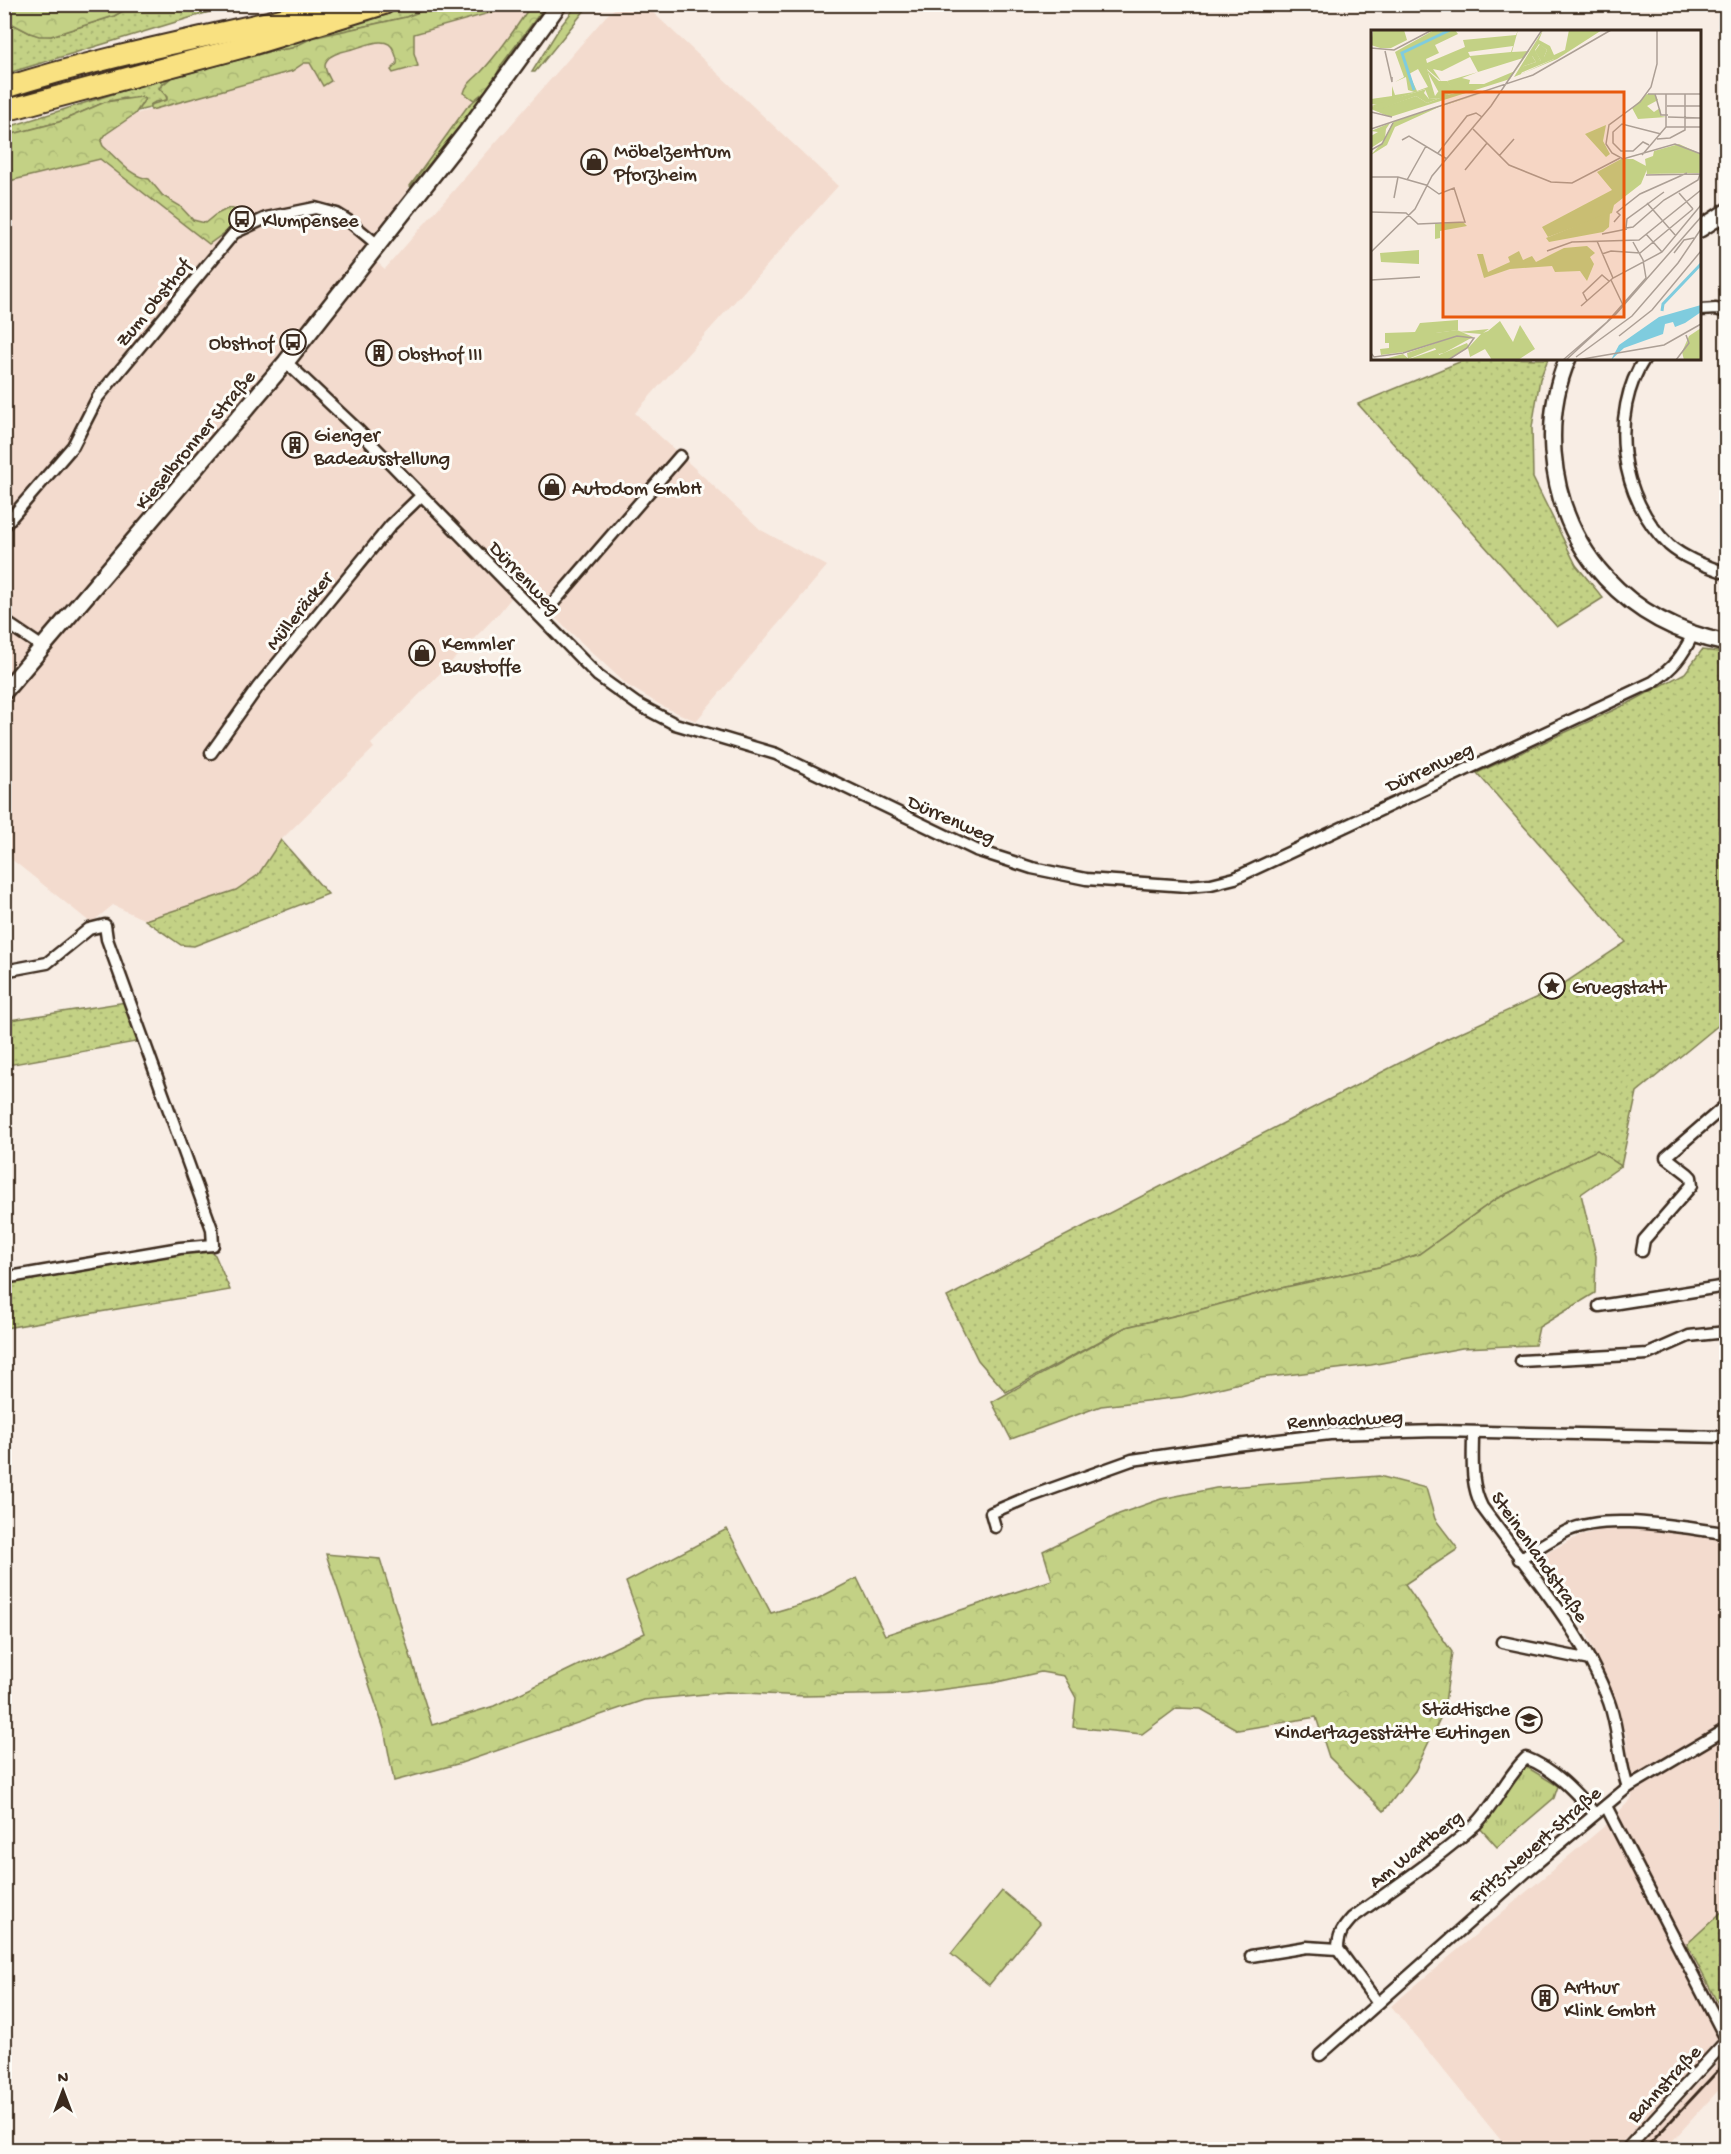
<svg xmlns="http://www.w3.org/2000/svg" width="1731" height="2154" viewBox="0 0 1731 2154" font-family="'Gochi Hand',sans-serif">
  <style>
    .built { fill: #f3dbce }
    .grass { fill: url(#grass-dots); stroke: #7f7e52; stroke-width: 1.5 }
    .forest { fill: url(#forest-crowns); stroke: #7f7e52; stroke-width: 1.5 }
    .park { fill: url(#park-tufts); stroke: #7f7e52; stroke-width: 1.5 }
    .pitch { fill: #c3d185; stroke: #7f7e52; stroke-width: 1.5 }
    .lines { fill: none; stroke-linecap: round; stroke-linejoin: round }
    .street-casing { stroke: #3b2a1e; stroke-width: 15 }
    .secondary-casing { stroke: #3b2a1e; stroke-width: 20 }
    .highway-casing { stroke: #3b2a1e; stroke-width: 24 }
    .street { stroke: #fdfcf7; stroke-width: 10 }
    .secondary { stroke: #fdfcf7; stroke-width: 15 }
    .highway { stroke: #f9e181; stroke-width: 20 }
    .rail { stroke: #3b2a1e; stroke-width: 3 }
    .labels { text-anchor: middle; stroke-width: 6; stroke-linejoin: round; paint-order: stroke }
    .poi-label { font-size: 20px; fill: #3b2a1e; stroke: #fdfcf7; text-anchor: start }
    .street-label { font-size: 20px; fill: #3b2a1e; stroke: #fdfcf7 }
    .inset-river { fill: none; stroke: #7fccde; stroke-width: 3 }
    .inset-road { fill: none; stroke: #ac9f95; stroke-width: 1.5 }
    .view { fill: #e8590c; fill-opacity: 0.15; stroke: #e8590c; stroke-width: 3 }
    .inset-edge { fill: none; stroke: #3b2a1e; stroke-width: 3 }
  </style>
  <defs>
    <pattern id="grass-dots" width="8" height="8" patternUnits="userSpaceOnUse" patternTransform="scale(1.5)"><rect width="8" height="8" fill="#c3d185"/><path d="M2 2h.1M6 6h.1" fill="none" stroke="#a8b472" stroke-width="1.8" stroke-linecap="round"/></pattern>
    <pattern id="forest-crowns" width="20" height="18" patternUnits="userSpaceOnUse" patternTransform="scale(1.5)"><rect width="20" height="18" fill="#c3d185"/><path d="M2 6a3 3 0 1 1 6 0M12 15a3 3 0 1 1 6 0" fill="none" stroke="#a8b472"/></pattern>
    <pattern id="park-tufts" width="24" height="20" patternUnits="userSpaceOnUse" patternTransform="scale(1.5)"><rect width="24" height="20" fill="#c3d185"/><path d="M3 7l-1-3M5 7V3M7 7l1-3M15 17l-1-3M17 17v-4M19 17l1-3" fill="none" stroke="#a8b472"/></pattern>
  </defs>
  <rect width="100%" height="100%" fill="#f8ede4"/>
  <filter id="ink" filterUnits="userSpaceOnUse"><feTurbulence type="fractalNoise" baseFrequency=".0167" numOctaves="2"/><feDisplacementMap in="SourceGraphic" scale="12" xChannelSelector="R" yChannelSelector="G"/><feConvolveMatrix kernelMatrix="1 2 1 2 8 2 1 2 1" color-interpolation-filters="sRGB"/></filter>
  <g filter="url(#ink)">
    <g class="built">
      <polygon points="644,4 838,186 635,413 761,530 827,566 696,721 664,707 627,685 521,586 499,613 371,744 374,748 281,840 258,875 236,890 145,920 113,905 91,923 5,854 5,182 100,159 103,146 101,141 106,134 135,114 292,71 304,63 310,63 324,86 331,81 326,69 325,63 327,59 334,54 378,42 387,43 393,46 397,64 416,62 414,53 414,34 518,5 531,5 469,97 474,100 410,186 365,252 385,269 606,16 619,5"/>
      <polygon points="1603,1528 1642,1529 1726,1540 1726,1908 1687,1944 1726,2019 1726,2028 1669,2096 1615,2149 1508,2149 1391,2006 1607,1824 1632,1798 1626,1734 1587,1633 1533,1560 1575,1538"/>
      <polygon points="1726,2054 1726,2082 1665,2149 1636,2149"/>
    </g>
    <g class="grass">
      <polygon points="128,5 232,5 5,74 5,20 30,33 51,36 114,16 123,11"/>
      <path d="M 413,5 L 440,5 L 406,17 L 312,38 L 292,48 L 268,52 L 171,78 L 161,85 C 162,91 167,94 167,100 L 155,102 L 150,105 L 150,108 L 137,111 L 142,104 L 125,98 L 105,102 L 59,122 L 5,136 L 5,128 L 151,82 Z"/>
      <polygon points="546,5 552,5 459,130 449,139 411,187 410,186 467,107 490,87 502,64"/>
      <polygon points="1469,358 1548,359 1540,379 1532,427 1533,478 1576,565 1603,598 1557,627 1358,404"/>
      <polygon points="1702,650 1726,653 1726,1019 1637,1092 1621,1166 1597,1150 1496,1199 1419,1254 1379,1267 1272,1290 1195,1311 1126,1327 1006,1392 978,1360 947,1297 1448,1038 1557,988 1626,942 1477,773 1629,703 1685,673"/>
      <polygon points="281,840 328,894 194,946 181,945 145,920 236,890 258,875"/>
      <polygon points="126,1002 141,1041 8,1065 5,1049 4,1021"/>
      <polygon points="197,1249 211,1252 215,1255 230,1290 5,1328 5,1280"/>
      <polygon points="1726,1908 1726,2019 1687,1944"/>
    </g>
    <g class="forest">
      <polygon points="5,4 128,4 128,5 123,11 114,16 51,36 39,36 30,33 5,20"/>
      <path d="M 440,4 L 518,5 L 414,34 L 414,53 L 418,66 L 393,73 L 391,70 L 397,64 C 398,59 396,56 394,51 C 388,34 365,46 353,49 C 345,51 332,53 327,60 C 322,66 328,75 331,81 L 323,86 L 310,63 L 304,63 L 292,71 L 151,110 L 150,108 L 150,105 L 167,100 L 167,97 L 159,88 L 171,78 L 268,52 L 292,48 L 312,38 L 406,17 Z"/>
      <polygon points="578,4 589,5 535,72 532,72 560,27"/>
      <path d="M 531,5 L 546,5 L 502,64 L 490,87 L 474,100 L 464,93 C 466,84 474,79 481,72 C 500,52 516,28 531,5 Z"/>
      <path d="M 141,97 L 145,99 L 135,114 L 106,134 L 101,141 L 103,146 C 118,159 129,176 149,179 L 163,196 L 180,206 L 193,220 L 205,223 L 215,215 L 229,208 L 241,211 L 245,218 L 209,244 L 100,159 L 5,182 L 5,136 L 59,122 L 105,102 Z"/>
      <polygon points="1597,1150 1621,1166 1581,1194 1596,1256 1595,1293 1539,1327 1535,1345 1462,1348 1371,1365 1260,1378 1182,1397 1101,1406 1011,1439 992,1402 1126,1327 1195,1311 1272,1290 1379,1267 1419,1254 1496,1199"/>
      <polygon points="1379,1476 1426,1488 1435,1519 1458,1549 1405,1584 1452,1652 1444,1710 1415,1771 1384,1811 1329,1757 1316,1717 1238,1730 1201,1709 1177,1708 1142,1734 1073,1727 1076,1698 1064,1676 1041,1672 993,1683 907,1694 804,1696 726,1692 644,1700 461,1763 394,1781 384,1729 326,1554 380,1559 432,1725 494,1706 645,1633 626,1582 727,1529 771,1613 815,1600 857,1578 885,1635 1052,1580 1043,1551 1119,1514 1161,1499 1216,1488"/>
    </g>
    <polygon class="park" points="1525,1766 1558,1786 1554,1798 1497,1847 1479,1827 1488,1818"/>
    <polygon class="pitch" points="1002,1891 1040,1923 989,1985 951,1954"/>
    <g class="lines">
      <g class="street-casing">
        <g id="street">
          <polyline points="1700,310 1716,309 1726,312"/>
          <path d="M 1645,358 C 1608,414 1620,499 1669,545 C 1685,559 1707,566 1726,573"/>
          <path d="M 286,362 L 358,430 L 598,676 L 637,704 L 675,724 L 776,754 L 976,850 L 1032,868 L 1086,879 L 1187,886 L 1211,884 L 1235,878 L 1653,682 C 1674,667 1682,657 1693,634"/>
          <polyline points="4,526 73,446 98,397 234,233 266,218 315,208 337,214 350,222 379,246"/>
          <polyline points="541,617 680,456"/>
          <polyline points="4,621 44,648"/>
          <polyline points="211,753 258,687 391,525 421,496"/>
          <polyline points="4,971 47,963 89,929 105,925 107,939 212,1229 213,1245 180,1248 4,1278"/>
          <polyline points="1642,1251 1644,1240 1692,1185 1691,1177 1688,1174 1666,1157 1726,1105"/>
          <polyline points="1599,1306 1726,1286"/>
          <polyline points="1521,1361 1648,1354 1689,1336 1726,1332"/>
          <path d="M 1473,1433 C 1473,1459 1470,1483 1482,1507 C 1527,1569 1582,1629 1609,1702 C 1619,1729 1618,1760 1628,1787"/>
          <polyline points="995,1527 991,1513 1026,1498 1132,1460 1236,1445 1330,1434 1438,1431 1726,1437"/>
          <path d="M 1519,1559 C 1535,1550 1551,1539 1567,1531 C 1608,1512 1682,1528 1726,1533"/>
          <polyline points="1502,1642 1590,1660"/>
          <polyline points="1606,1806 1726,2039"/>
          <polyline points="1251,1956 1307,1947 1338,1949"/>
          <path d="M 1377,2002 L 1338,1949 C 1338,1934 1343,1928 1352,1918 C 1393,1888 1437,1859 1475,1825 C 1495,1806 1506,1777 1526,1758 C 1555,1769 1575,1792 1595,1814"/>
          <polyline points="1320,2055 1526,1872 1628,1787 1726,1729"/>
          <polyline points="1626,2150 1726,2041"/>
        </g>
      </g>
      <g class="secondary-casing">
        <g id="secondary">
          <polyline points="1700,229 1726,212"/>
          <path d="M 1568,358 C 1555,388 1551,420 1553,452 C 1561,553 1628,623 1726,643"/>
          <polyline points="4,692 286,362 465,134 559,4"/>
        </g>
      </g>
      <g class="highway-casing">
        <g id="highway">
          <path d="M 4,88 C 111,54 221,34 329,8"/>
          <polyline points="4,111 244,47 384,4"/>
        </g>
      </g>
      <use href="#street" class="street"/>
      <use href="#secondary" class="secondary"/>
      <use href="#highway" class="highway"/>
      <polyline class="rail" points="1644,2150 1726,2062"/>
    </g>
  </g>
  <defs>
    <g id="shop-ring" transform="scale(1.35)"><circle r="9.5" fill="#fdfcf7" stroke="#3b2a1e" stroke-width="1.5"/><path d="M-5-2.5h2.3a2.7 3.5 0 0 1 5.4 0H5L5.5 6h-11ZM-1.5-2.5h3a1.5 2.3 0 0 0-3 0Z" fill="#3b2a1e"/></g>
    <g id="bus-ring" transform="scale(1.35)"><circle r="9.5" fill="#fdfcf7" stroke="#3b2a1e" stroke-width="1.5"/><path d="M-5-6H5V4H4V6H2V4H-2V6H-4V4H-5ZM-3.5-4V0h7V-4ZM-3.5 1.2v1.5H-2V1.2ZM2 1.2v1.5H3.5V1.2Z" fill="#3b2a1e"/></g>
    <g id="building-ring" transform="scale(1.35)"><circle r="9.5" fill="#fdfcf7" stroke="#3b2a1e" stroke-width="1.5"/><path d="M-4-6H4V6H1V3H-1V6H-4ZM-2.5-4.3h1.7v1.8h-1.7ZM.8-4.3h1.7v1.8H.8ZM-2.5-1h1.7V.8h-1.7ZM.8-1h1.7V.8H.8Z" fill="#3b2a1e"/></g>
    <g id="sight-ring" transform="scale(1.35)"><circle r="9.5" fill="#fdfcf7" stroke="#3b2a1e" stroke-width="1.5"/><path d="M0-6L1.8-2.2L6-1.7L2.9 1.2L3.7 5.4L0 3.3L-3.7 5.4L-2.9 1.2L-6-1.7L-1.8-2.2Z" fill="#3b2a1e"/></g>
    <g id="school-ring" transform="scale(1.35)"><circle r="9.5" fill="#fdfcf7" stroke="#3b2a1e" stroke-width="1.5"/><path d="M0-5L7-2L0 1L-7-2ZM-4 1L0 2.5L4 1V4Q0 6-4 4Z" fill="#3b2a1e"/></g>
  </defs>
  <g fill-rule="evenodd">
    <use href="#shop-ring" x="594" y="162"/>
    <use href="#bus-ring" x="242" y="219"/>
    <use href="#bus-ring" x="293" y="342"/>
    <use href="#building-ring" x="379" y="353"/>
    <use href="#building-ring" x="295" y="445"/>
    <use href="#shop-ring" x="552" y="487"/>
    <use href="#shop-ring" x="422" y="653"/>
    <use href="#sight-ring" x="1552" y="986"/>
    <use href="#school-ring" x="1529" y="1720"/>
    <use href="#building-ring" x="1545" y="1998"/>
  </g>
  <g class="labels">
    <g class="poi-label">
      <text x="614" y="157">Möbelzentrum<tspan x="614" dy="23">Pforzheim</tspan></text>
      <text x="262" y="226">Klumpensee</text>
      <text x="274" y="349" text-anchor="end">Obsthof</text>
      <text x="398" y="360">Obsthof III</text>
      <text x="314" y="441">Gienger<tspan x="314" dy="23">Badeausstellung</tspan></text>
      <text x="572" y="494">Autodom GmbH</text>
      <text x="442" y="649">Kemmler<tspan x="442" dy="23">Baustoffe</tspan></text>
      <text x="1572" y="993">Gruegstatt</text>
      <text x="1510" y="1715" text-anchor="end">Städtische<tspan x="1510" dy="23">Kindertagesstätte Eutingen</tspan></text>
      <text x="1564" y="1993">Arthur<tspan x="1564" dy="23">Klink GmbH</tspan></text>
    </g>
    <g class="street-label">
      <text transform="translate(152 302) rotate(-51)" y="7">Zum Obsthof</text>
      <text transform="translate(194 439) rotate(-50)" y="7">Kieselbronner Straße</text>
      <text transform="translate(526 577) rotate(46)" y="7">Dürrenweg</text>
      <text transform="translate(298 610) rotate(-51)" y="7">Mülleräcker</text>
      <text transform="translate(1429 766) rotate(-25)" y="7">Dürrenweg</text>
      <text transform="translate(952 818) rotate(24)" y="7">Dürrenweg</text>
      <text transform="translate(1345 1418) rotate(-3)" y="7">Rennbachweg</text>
      <text transform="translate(1541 1556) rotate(55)" y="7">Steinenlandstraße</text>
      <text transform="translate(1534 1844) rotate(-41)" y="7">Fritz-Neuert-Straße</text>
      <text transform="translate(1415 1848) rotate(-38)" y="7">Am Wartberg</text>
      <text transform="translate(1663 2083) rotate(-47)" y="7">Bahnstraße</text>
    </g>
  </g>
  <g transform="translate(1371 30)">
    <rect width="330" height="330" fill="#f8ede4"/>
    <path d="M 2,0 L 33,0 L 36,10 L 20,18 L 9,18 L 0,15 ZM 63,0 L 84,0 L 87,4 L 64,15 L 68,23 L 55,29 L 56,33 L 94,17 L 92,10 L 145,5 L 147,0 L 141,22 L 158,21 L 163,14 L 139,49 L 19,87 L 0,79 L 0,76 L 10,78 L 45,66 L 56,73 L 69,68 L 58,69 L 54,59 L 7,75 L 0,74 L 0,69 L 21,66 L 21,56 L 24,65 L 43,62 L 37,60 L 35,47 L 24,52 L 33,47 L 24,22 ZM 142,16 L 140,22 L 99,26 L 97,22 ZM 99,27 L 107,42 L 152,28 L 144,41 L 113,54 L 98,54 L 99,50 L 91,48 L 107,42 L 76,51 L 84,63 L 76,65 L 69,59 L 64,66 L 56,39 L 70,51 L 62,39 L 71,41 ZM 47,39 L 57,57 L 46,61 L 38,44 ZM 172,0 L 168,10 L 179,16 L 183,25 L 194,20 L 198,0 L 231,0 L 186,29 L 143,47 ZM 168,14 L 176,20 L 173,27 L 183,29 L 150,44 L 153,36 L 165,32 L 161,26 L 170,31 L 164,20 ZM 134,56 L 68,77 L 24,97 L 16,115 L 0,125 L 14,109 L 0,118 L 0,106 L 7,102 L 0,101 L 19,93 L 15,99 L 14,108 L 22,92 L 63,78 ZM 276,64 L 284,64 L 287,70 L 276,76 L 283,82 L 289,78 L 290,86 L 296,87 L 267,89 L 261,78 ZM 235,95 L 232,111 L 239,124 L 235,127 L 214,104 ZM 250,129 L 262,129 L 277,137 L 270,154 L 243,175 L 241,183 L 177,207 L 171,197 L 241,160 L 226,142 ZM 92,192 L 96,196 L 69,201 L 69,208 L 64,209 L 64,194 ZM 48,220 L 48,234 L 10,232 L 9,223 ZM 87,290 L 87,300 L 65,303 L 65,313 L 40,321 L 10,325 L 9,319 L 18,318 L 18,313 L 14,313 L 14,303 L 44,302 L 49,293 ZM 129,291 L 142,312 L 149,295 L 164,319 L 147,330 L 121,330 L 114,319 L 99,327 L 97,318 L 76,330 L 10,330 L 32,324 L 38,329 L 67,319 L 68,325 L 96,313 L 98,317 L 110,304 L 87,302 L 118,299 L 112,303 L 117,301 Z" fill="#c3d185" fill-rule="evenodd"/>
    <path d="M 169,14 L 176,20 L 173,27 L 181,25 L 183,29 L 147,44 L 153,36 L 165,32 L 160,24 L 170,31 L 164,21 ZM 55,39 L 68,51 L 76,51 L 85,62 L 76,65 L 67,61 ZM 55,59 L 53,63 L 58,69 L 69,68 L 56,73 L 45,66 L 10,79 L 0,76 ZM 239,182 L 238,197 L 232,202 L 178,212 L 175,208 ZM 216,216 L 224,223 L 219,227 L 223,234 L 216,251 L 209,241 L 184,242 L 181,236 L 139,239 L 113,248 L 106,224 L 112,224 L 117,242 L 139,232 L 137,227 L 148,221 L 152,230 L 161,226 L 165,232 L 193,218 ZM 330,298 L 330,330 L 313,330 L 311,322 L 318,306 ZM 86,300 L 102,307 L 73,323 L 68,324 L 64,318 L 37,329 L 36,323 L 65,313 L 64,303 Z" fill="#c3d185"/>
    <path d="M 308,114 L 330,124 L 330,143 L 276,144 L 274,129 L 282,126 L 283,121 Z" fill="#c3d185"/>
    <path d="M 330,275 L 330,282 L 314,293 L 304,297 L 302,292 L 294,294 L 292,304 L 253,318 L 240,330 L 248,315 L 288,287 Z" fill="#7fccde"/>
    <path class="inset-river" d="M 43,60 L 31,23 L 79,0M 291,281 L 292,274 L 330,234"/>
    <path class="inset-road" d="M 286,0 L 286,34 L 280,57 L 269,72 L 238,95 L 235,114 L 241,123 L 252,129 L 304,114 L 330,124M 0,18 L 23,20 L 61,0M 14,21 L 21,52 L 21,47M 277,64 L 330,64M 284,64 L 290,85 L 297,85M 296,76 L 330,76M 0,82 L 21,87M 297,87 L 330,88M 295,97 L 330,97M 0,99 L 162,45 L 240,0M 102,99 L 138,135 L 180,152 L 201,153 L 249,128M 286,109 L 299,108 L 314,100 L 314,64M 31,110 L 38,106 L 76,129M 278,115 L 272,112 L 262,121 L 250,121 L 242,113 L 242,102 L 251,94 L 290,104M 0,120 L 11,114 L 23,91M 67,123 L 96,86 L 105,83 L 111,87M 271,125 L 295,97 L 295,64M 128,126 L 143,109M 94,140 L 116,113M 275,145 L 329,144M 0,147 L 27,147 L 55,155 L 68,164 L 83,158 L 94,192 L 47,194 L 35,183 L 0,182M 36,150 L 55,116M 293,162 L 256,189 L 255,198 L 262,197 L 293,170 L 327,150 L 329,144M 308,163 L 322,179M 23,168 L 27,147M 276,173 L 305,206M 243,192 L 249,185 L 246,182 L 269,164 L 316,143M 231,204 L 256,199M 275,204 L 291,222M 226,211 L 242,248M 176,221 L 201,212 L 268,210 L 330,160M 0,222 L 44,179 L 61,146 L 120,76 L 171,0M 303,223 L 313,210 L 323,208M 231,224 L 240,221 L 269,223 L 322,179M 0,250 L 49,247M 240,250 L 252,275M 216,271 L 212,263 L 231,245 L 238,251M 210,276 L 242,248 L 291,222 L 330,175M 248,306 L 281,280 L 330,221M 0,323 L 3,327 L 32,323 L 86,306 L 103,308 L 96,318 L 77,330M 205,327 L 261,286 L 307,233 L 330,199M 192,330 L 236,292 L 275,248 L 272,230 L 262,212M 195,330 L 245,284 L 330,187M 206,330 L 293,315 L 330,294M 305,330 L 318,313 L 315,305"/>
    <path class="view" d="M 72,62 L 253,62 L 253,287 L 72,287 Z"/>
    <rect width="330" height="330" class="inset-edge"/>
  </g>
  <rect width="1731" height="2154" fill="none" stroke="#fdfcf7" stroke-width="24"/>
  <rect x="12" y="12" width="1707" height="2130" fill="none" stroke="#3b2a1e" stroke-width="2" filter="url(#ink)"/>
  <g transform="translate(63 2091)" stroke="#fdfcf7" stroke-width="4.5" paint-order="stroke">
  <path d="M0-4.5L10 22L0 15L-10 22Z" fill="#3b2a1e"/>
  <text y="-9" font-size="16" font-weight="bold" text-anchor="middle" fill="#3b2a1e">N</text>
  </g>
</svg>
